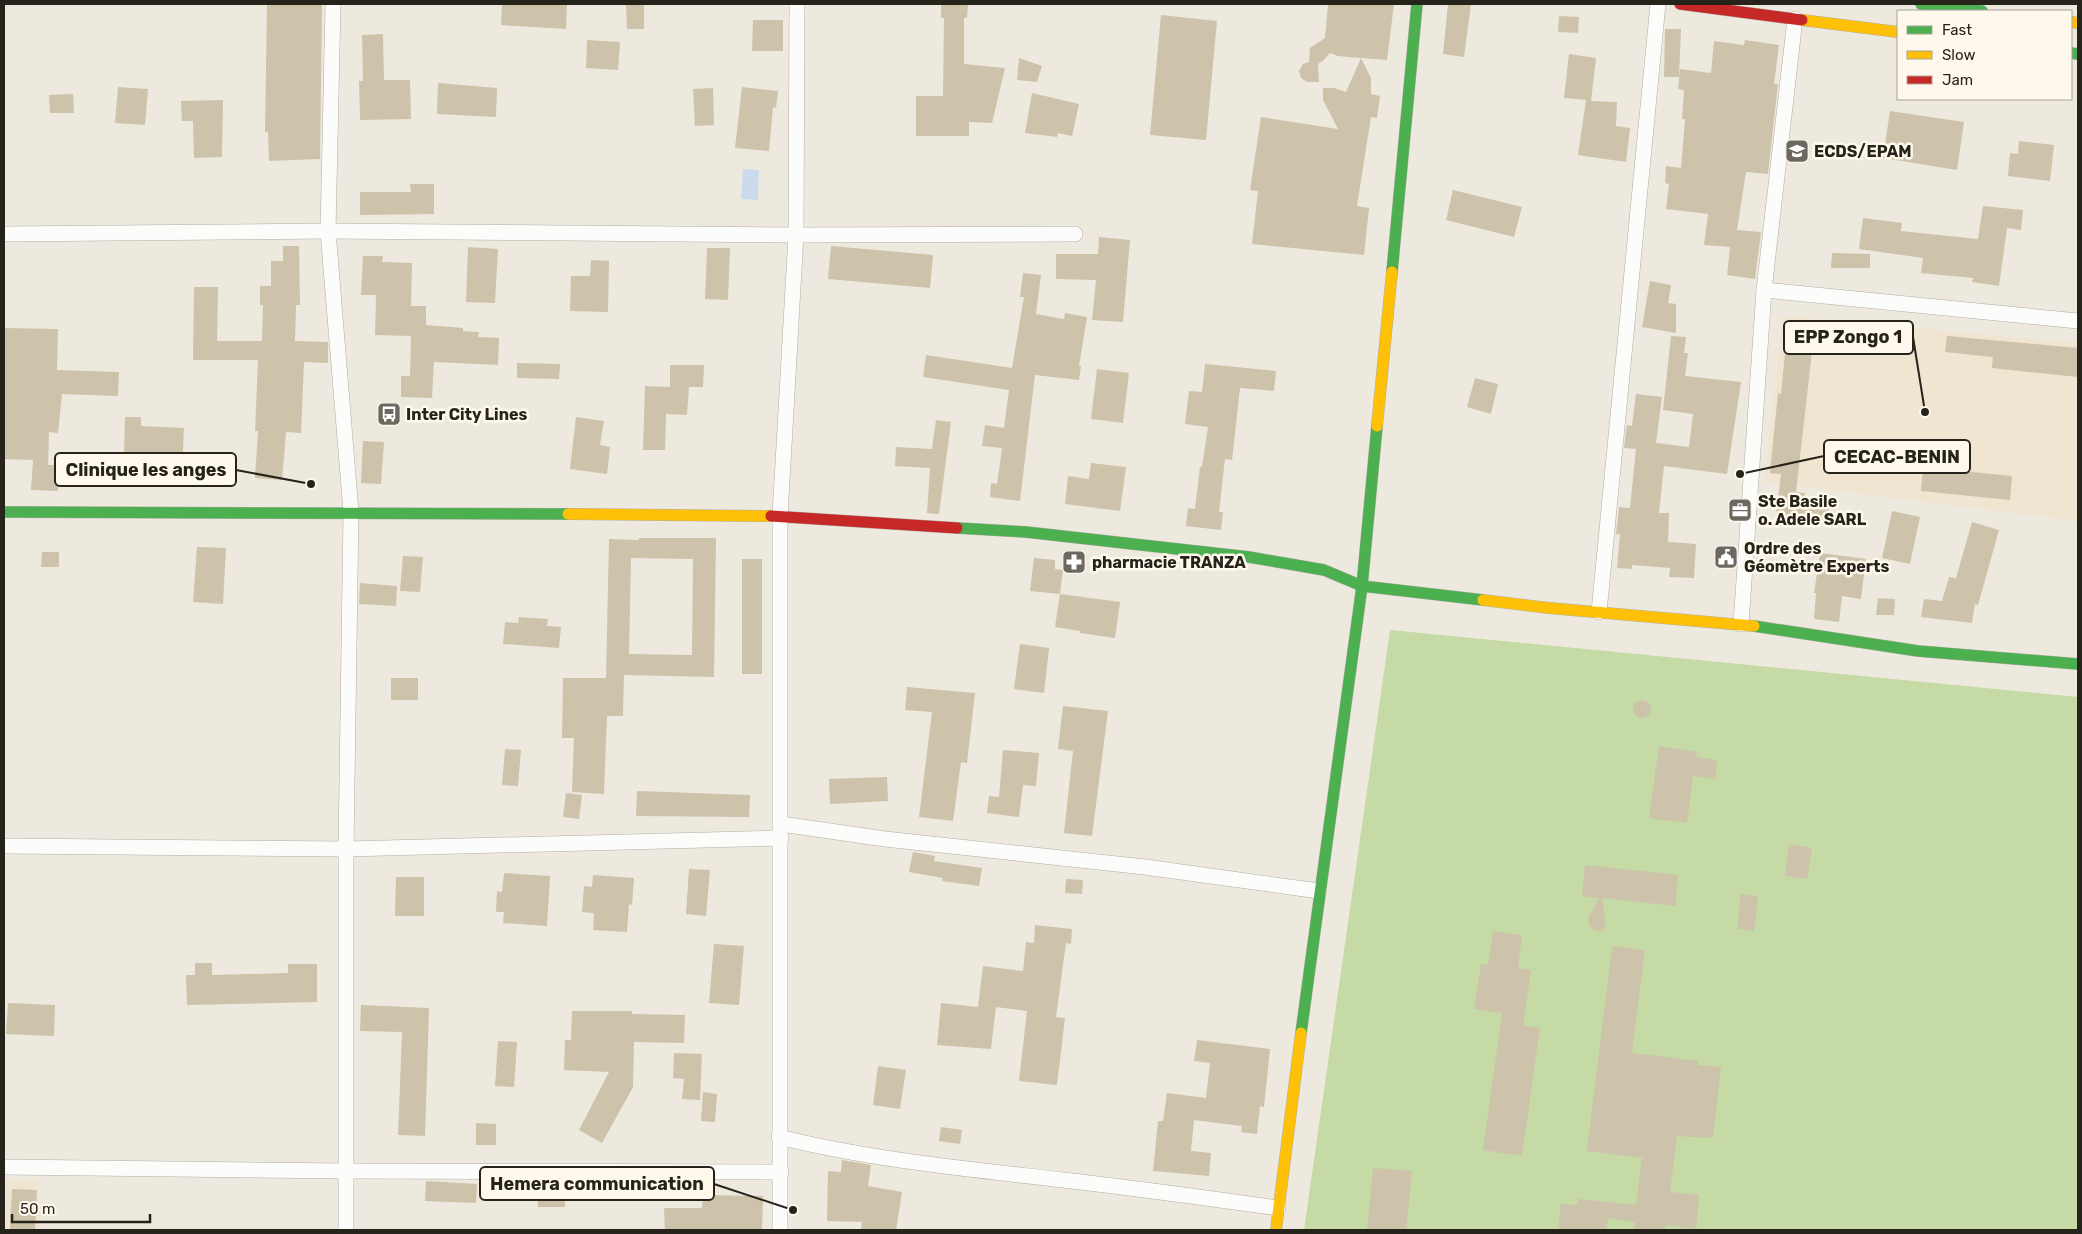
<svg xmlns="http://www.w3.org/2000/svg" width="2082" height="1234" viewBox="0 0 2082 1234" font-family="Rubik,sans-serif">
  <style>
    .built { fill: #efe5d1 }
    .green { fill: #c5daa5 }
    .water { fill: #ccdaed }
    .building { fill: #cdc2aa; fill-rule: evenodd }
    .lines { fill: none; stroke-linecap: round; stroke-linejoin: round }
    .street-casing { stroke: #b1ada5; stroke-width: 16 }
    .fast-casing { stroke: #b1ada5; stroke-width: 12 }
    .slow-casing { stroke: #b1ada5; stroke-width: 12 }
    .jam-casing { stroke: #b1ada5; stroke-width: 12 }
    .street { stroke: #fcfcfa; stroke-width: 15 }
    .fast { stroke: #4caf50; stroke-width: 11 }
    .slow { stroke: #ffc107; stroke-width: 11 }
    .jam { stroke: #c62828; stroke-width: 11 }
    .labels { text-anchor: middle; stroke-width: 5; stroke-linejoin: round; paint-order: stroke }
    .poi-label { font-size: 16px; font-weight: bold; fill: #26231b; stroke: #fff9ed; text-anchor: start }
    .leader { fill: none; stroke: #26231b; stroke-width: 2 }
    .callout-dot { fill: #26231b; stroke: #fff9ed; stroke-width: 2 }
    .callout { fill: #fff9ed; stroke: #26231b; stroke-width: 2 }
    .callout-label { font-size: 18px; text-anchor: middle; font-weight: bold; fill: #26231b }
  </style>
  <rect width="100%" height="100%" fill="#eee9de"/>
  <g class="built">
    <polygon points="1783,316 2078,343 2078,521 1764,482"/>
    <polygon points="38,1180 40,1230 4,1230 4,1181"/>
  </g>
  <polygon class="green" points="1390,630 2078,697 2078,1230 1304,1230"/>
  <polygon class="water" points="743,169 759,170 758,200 741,199"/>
  <g class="building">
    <polygon points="267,4 322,4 320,159 269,161 268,132 265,132"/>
    <polygon points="502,4 567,4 566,29 501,25"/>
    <polygon points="626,4 644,4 644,29 627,29"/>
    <polygon points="941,4 968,4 967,18 964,18 964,64 1005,68 992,123 969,122 969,136 916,136 916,96 943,96 944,18 941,18"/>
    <polygon points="1328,4 1394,4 1387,60 1361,58 1371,78 1371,94 1380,96 1377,118 1371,117 1357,206 1369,208 1364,255 1252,244 1258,191 1250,190 1261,117 1338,129 1323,100 1323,88 1334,88 1346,92 1361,58 1338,56 1330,53 1324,60 1318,64 1319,82 1307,82 1301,78 1299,71 1303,64 1309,62 1310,48 1325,38"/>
    <polygon points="1448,4 1471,4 1464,57 1443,54"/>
    <polygon points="1161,15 1217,21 1206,140 1150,135"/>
    <polygon points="1559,16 1579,17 1578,33 1558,32"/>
    <polygon points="753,20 783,20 783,51 752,51"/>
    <polygon points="1665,29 1681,29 1679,77 1664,77"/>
    <polygon points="383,34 384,80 410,80 411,119 360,120 359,81 363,81 362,35"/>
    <polygon points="587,40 620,42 618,70 586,68"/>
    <polygon points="1745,40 1779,45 1774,84 1778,84 1768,174 1746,172 1737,230 1761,232 1755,279 1727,275 1730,247 1704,245 1708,214 1666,209 1669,184 1665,183 1666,166 1681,168 1685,119 1682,119 1684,90 1678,89 1680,69 1711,73 1714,41 1744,45"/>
    <polygon points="1569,54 1596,58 1591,101 1617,102 1616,126 1630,128 1626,162 1578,155 1586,100 1564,98"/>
    <polygon points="1019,58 1042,66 1037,82 1017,80"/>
    <polygon points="438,83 497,88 496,117 437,114"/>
    <polygon points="118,87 148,89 145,125 115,123"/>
    <polygon points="742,87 778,91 776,108 773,107 769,151 735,148"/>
    <polygon points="713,88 714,125 695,126 693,89"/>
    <polygon points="1032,93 1079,104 1072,136 1058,133 1057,137 1025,133"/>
    <polygon points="73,94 74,113 50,113 49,95"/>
    <polygon points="223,100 222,157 194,158 193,121 182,121 181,101"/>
    <polygon points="1890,111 1964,122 1957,170 1883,158"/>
    <polygon points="2019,141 2054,145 2050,181 2008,176 2010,153 2018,154"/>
    <polygon points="410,184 434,184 434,214 360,215 360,192 411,192"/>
    <polygon points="1453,190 1522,207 1514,237 1446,220"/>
    <polygon points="1983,206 2023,210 2021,230 2007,228 1999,286 1972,282 1973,278 1921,273 1923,258 1859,249 1863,218 1902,223 1901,231 1978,239"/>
    <polygon points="1099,237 1130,240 1123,322 1092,320 1096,280 1056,279 1056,254 1098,254"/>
    <polygon points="283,246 299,246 300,305 296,305 295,341 328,342 328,363 304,362 301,433 286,432 282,480 255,478 258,431 255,431 258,360 193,360 194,287 218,287 217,341 262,341 263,305 260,305 260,286 271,286 271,261 283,261"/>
    <polygon points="831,246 933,255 930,288 828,279"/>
    <polygon points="468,247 498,249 495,303 466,302"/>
    <polygon points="707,248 730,248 728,300 705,299"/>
    <polygon points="1832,253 1870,254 1870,268 1831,268"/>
    <polygon points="363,256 383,256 382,262 412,263 411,306 426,306 426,325 463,328 463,331 479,332 478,337 499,338 498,365 434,362 432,398 401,397 401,376 410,376 411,336 375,335 376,295 361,295"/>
    <polygon points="591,260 609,261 608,312 570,311 571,276 590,276"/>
    <polygon points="1023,273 1041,275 1036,314 1064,319 1065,313 1087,317 1079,366 1081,366 1079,380 1035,375 1020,501 990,497 991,483 997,484 1002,448 982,446 985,425 1004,428 1009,390 923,377 926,355 1012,368 1024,297 1020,297"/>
    <polygon points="1650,281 1671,285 1668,303 1676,304 1676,333 1642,327"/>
    <polygon points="1788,322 1815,325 1796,492 1805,493 1804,504 1829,507 1828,522 1776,516 1781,474 1770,473 1778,393 1781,394"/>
    <polygon points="4,328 58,329 57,370 119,372 118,396 62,394 58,433 49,432 48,465 59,465 58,491 31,490 33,460 4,459"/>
    <polygon points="1671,336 1686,337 1684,353 1688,353 1685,376 1741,382 1727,474 1664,466 1659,513 1669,513 1668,542 1696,544 1694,578 1669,577 1670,568 1632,565 1632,569 1617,568 1620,534 1616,534 1619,507 1630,508 1636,449 1624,448 1627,425 1632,426 1636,394 1662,397 1656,443 1689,447 1693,414 1663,410"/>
    <polygon points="1947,336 2078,348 2078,377 1992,368 1993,357 1945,352"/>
    <polygon points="517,363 560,364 559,379 517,378"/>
    <polygon points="1205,364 1276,371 1274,391 1240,388 1232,460 1225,459 1219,512 1223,512 1221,530 1186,526 1188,508 1195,509 1200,467 1202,467 1208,427 1185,424 1189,391 1202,392"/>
    <polygon points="670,365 704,365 703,387 689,387 687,415 666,414 665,450 643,450 645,386 670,387"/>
    <polygon points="1097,369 1129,373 1123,423 1091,419"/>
    <polygon points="1475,378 1498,384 1491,414 1467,407"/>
    <polygon points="125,417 141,417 141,426 184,428 182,469 189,469 189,483 155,483 155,456 124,455"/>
    <polygon points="576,417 604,421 600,445 610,447 607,474 570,469"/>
    <polygon points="936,420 951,422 939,514 927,513 930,468 895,466 896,447 932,449"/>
    <polygon points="363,441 384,442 381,484 361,483"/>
    <polygon points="1091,463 1126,467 1120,511 1065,504 1068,476 1089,479"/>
    <polygon points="1923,467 2012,476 2010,500 1921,491"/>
    <polygon points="1892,511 1920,517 1910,564 1882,558"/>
    <polygon points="1972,522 1999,530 1978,605 1975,604 1972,623 1921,617 1924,599 1942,601 1949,577 1956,578"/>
    <path d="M 639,538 L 716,538 L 714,677 L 624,675 L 623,716 L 607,716 L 604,794 L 572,792 L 574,738 L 562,738 L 563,678 L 606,678 L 609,539 L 639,540 ZM 631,558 L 693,559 L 692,655 L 629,654 Z"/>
    <polygon points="197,547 226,548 223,604 193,602"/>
    <polygon points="42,552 59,552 59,567 41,567"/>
    <polygon points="1820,553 1866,559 1861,599 1842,596 1839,622 1814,619 1816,593 1814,593"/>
    <polygon points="403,556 423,557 420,592 400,591"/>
    <polygon points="1034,558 1055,560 1055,569 1063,570 1060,594 1030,591"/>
    <rect x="742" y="559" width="20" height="115"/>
    <polygon points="360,583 397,586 396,606 359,604"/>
    <polygon points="1060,594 1120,602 1115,638 1080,633 1080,631 1055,627"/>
    <polygon points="1878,598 1895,599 1894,615 1876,615"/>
    <polygon points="519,617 548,619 547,626 561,627 559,648 503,644 505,622 518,623"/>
    <polygon points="1020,644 1049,648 1044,693 1014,689"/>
    <rect x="391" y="678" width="27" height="22"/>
    <polygon points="907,687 975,693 967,763 961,762 953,821 919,817 932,712 905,710"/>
    <circle cx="1642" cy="709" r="9"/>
    <polygon points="1063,706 1108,711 1092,836 1064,833 1073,751 1058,749"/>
    <polygon points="1659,746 1697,752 1696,757 1717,760 1715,779 1693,776 1687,823 1649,818"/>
    <polygon points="505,749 521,750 518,786 502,785"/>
    <polygon points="1003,750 1039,753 1036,786 1023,785 1019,817 987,813 989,796 999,797"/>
    <polygon points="887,777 888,801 830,804 829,779"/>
    <polygon points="637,791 750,795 749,817 636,816"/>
    <polygon points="566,793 582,795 579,819 563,817"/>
    <polygon points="1789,844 1812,848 1807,879 1785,876"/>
    <polygon points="913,852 935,856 934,861 982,868 979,886 942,881 943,878 909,872"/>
    <polygon points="1585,865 1678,875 1675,906 1602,898 1606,924 1602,931 1594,930 1589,925 1588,918 1599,898 1582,896"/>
    <polygon points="689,869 710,870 706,916 686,914"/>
    <polygon points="504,873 550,876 547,926 503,923 504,912 496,912 497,891 502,892"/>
    <polygon points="593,875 634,878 632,905 629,904 627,932 593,930 594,913 582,912 584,886 592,887"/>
    <polygon points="396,877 424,877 424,916 395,916"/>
    <polygon points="1066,879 1083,880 1082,894 1065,893"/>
    <polygon points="1741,894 1758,896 1754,931 1737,929"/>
    <polygon points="1035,925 1072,929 1071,944 1066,943 1056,1017 1065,1018 1057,1085 1019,1081 1027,1011 996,1007 991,1049 937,1045 941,1003 978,1007 983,966 1023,971 1026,942 1034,943"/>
    <polygon points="1493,931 1522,935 1518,968 1531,970 1523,1026 1540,1028 1522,1156 1483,1150 1502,1013 1474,1009 1481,964 1488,965"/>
    <polygon points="714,944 744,946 739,1005 709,1003"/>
    <polygon points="1612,946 1645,950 1632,1053 1698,1061 1698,1065 1721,1067 1713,1138 1677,1136 1670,1192 1699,1195 1696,1229 1666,1225 1664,1230 1634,1230 1635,1222 1608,1218 1606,1230 1558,1230 1561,1204 1577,1205 1578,1199 1636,1205 1642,1158 1587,1151"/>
    <polygon points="195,963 212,963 212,975 288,973 288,964 317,964 317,1002 187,1005 186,975 195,975"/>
    <polygon points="8,1003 55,1005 54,1036 6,1034"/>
    <polygon points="361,1005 429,1008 425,1136 398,1135 402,1032 360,1031"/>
    <polygon points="572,1011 632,1011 632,1014 685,1015 684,1043 634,1042 633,1087 602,1143 579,1130 609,1072 564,1070 565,1040 571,1040"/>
    <polygon points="1197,1040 1270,1049 1264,1107 1260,1106 1257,1134 1241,1132 1242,1126 1194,1120 1191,1151 1211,1153 1209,1176 1153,1171 1158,1121 1163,1121 1167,1093 1206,1098 1210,1063 1194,1061"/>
    <polygon points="498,1041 517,1042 514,1087 495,1086"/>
    <polygon points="674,1053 702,1054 700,1100 682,1099 684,1079 673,1078"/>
    <polygon points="878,1066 906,1070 900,1109 873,1105"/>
    <polygon points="703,1092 717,1094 715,1122 701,1121"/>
    <polygon points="476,1123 496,1124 496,1145 476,1145"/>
    <polygon points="941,1127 962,1130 960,1144 939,1141"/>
    <polygon points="842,1160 871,1165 868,1186 902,1192 896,1230 861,1230 862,1222 827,1221 828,1171 841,1172"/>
    <polygon points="1373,1168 1412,1171 1406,1230 1367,1230"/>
    <polygon points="426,1181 477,1184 476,1203 425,1201"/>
    <polygon points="565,1186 565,1207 538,1207 537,1187"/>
    <polygon points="12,1189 37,1190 35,1230 10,1230"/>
    <polygon points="703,1195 763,1196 762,1230 665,1230 664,1208 702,1208"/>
  </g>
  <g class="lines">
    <g class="street-casing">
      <g id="street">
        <polyline points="333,4 328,231 351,512 346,849 346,1230"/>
        <polyline points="4,234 328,231 796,235 1075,234"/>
        <polyline points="1764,290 2078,321"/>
        <polyline points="1599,612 1658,4"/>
        <polyline points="1741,624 1764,290 1795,19"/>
        <polyline points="781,824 885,839 1145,867 1319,891"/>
        <polyline points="4,846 346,849 781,838"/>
        <path d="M 779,1137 C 872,1160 968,1169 1063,1180 C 1135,1188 1206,1198 1278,1208"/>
        <polyline points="4,1167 345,1171 781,1172"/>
        <polyline points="780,1230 780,516 796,235 797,4"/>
      </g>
    </g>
    <g class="fast-casing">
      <g id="fast">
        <polyline points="1921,4 1982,11"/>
        <polyline points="2071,53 2078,54"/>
        <polyline points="1392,272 1417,4"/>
        <polyline points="4,512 568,514"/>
        <polyline points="957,528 1026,532 1249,557 1324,570 1362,586 1483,600"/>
        <polyline points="1754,626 1918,651 2078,664"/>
        <polyline points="1301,1033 1362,586 1377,426"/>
      </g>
    </g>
    <g class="slow-casing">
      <g id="slow">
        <polyline points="1802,20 1898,32"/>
        <polyline points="2071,22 2078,23"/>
        <polyline points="1377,426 1392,272"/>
        <polyline points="568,514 771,516"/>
        <polyline points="1483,600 1549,608 1754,626"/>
        <polyline points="1276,1230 1301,1033"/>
      </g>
    </g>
    <g class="jam-casing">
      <g id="jam">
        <polyline points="1680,4 1802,20"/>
        <polyline points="771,516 957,528"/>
      </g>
    </g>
    <use href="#street" class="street"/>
    <use href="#fast" class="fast"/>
    <use href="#slow" class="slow"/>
    <use href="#jam" class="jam"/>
  </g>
  <defs>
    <g id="school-square" transform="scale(1.25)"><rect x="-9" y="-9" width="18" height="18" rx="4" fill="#6c685f" stroke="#fff9ed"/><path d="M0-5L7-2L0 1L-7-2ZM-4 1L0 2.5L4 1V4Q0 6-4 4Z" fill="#fff"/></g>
    <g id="bus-square" transform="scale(1.25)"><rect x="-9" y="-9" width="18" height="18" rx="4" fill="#6c685f" stroke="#fff9ed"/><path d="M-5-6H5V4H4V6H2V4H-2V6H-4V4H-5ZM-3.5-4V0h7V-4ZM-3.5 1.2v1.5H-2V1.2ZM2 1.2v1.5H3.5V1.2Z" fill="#fff"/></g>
    <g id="office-square" transform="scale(1.25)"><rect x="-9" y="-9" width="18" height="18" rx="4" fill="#6c685f" stroke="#fff9ed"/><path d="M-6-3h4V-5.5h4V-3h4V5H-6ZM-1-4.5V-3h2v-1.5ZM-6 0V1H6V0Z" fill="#fff"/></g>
    <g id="civic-square" transform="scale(1.25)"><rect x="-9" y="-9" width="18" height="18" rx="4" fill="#6c685f" stroke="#fff9ed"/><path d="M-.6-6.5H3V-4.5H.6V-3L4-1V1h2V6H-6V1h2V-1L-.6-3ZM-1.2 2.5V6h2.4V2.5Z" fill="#fff"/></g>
    <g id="pharmacy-square" transform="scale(1.25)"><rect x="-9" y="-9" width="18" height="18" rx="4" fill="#6c685f" stroke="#fff9ed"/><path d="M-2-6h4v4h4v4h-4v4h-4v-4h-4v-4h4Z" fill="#fff"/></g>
  </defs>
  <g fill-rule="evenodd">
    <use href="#school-square" x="1797" y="151"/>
    <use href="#bus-square" x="389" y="414"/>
    <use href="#office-square" x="1740" y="510"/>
    <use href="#civic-square" x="1726" y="557"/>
    <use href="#pharmacy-square" x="1074" y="562"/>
  </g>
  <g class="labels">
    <g class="poi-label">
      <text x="1814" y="157">ECDS/EPAM</text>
      <text x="406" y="420">Inter City Lines</text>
      <text x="1758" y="507">Ste Basile<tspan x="1758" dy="18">o. Adele SARL</tspan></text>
      <text x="1744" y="554">Ordre des<tspan x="1744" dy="18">Géomètre Experts</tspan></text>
      <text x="1092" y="568">pharmacie TRANZA</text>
    </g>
  </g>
  <path class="leader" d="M1925 412L1913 337M1740 474L1824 456M311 484L236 470M793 1210L714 1184"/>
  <g class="callout-dot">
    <circle cx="1925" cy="412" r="5"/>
    <circle cx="1740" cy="474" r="5"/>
    <circle cx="311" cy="484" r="5"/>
    <circle cx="793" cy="1210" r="5"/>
  </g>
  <g class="callout">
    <rect x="1784" y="321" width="129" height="33" rx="5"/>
    <rect x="1824" y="440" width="146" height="33" rx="5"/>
    <rect x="55" y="453" width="181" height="33" rx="5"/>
    <rect x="480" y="1167" width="234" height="33" rx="5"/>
  </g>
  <g class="callout-label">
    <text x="1848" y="343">EPP Zongo 1</text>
    <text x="1897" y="463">CECAC-BENIN</text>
    <text x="146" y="476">Clinique les anges</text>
    <text x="597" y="1190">Hemera communication</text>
  </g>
  <rect width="2082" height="1234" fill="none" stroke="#26231b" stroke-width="10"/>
  <rect x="1897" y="10" width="175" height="90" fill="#fff9ed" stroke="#a8a399"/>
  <rect x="1907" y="26" width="25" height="8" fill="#4caf50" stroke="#a8a399"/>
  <text x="1942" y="35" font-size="15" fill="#26231b">Fast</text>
  <rect x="1907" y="51" width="25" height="8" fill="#ffc107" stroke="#a8a399"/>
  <text x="1942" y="60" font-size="15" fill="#26231b">Slow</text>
  <rect x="1907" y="76" width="25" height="8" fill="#c62828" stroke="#a8a399"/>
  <text x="1942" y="85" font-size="15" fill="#26231b">Jam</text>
  <path d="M12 1214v8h138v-8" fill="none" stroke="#26231b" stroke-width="2.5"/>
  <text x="20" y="1214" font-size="15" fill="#26231b" stroke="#fff9ed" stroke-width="4" paint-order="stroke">50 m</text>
</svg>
